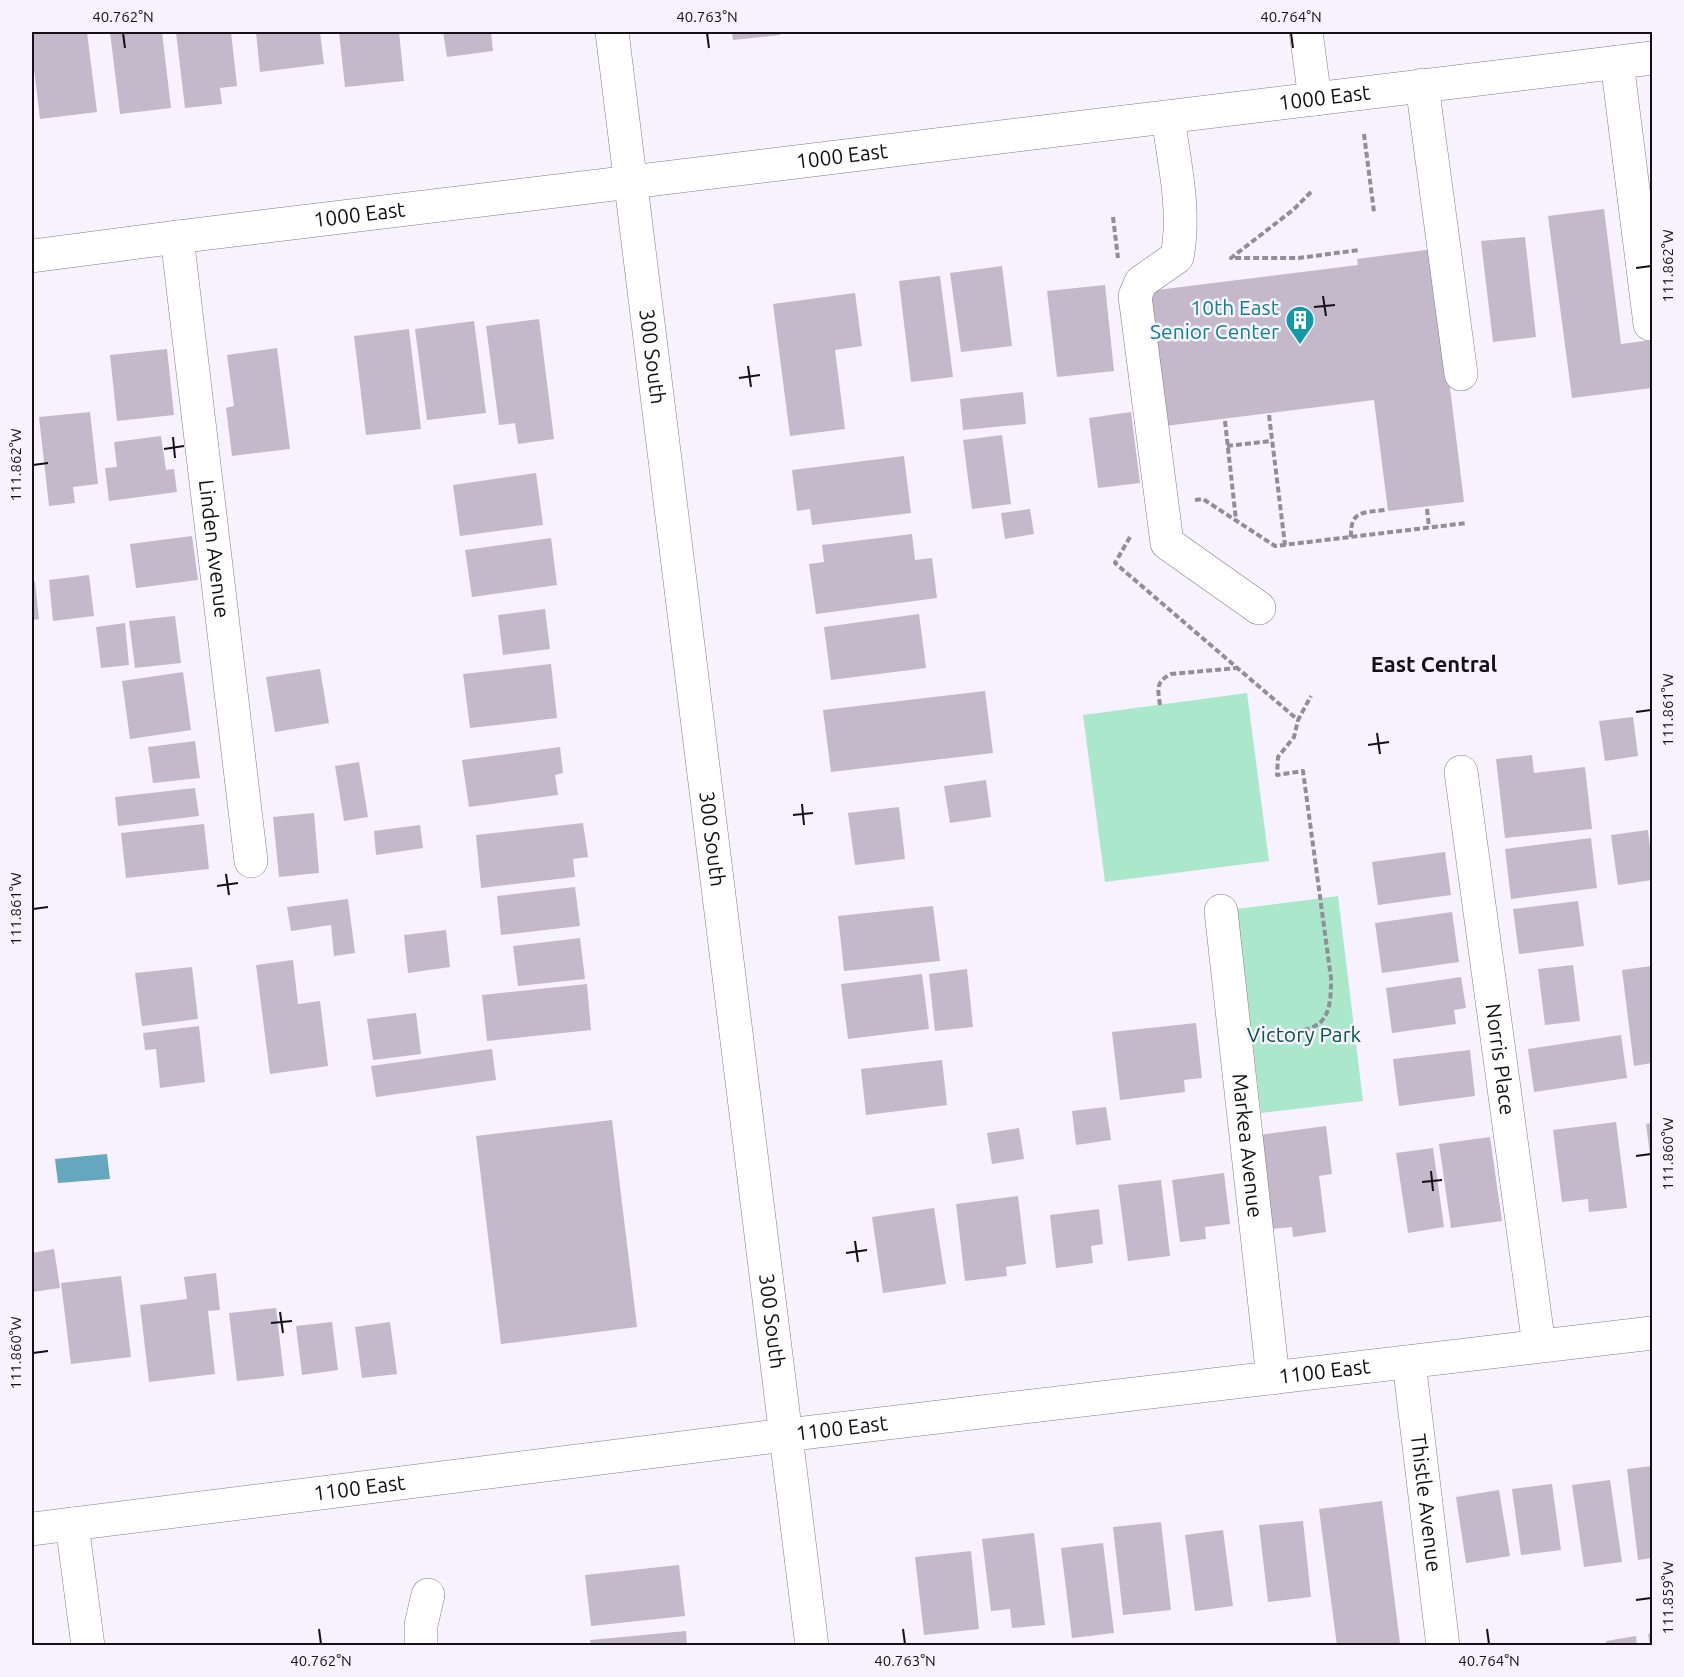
<svg xmlns="http://www.w3.org/2000/svg" width="1684" height="1677" viewBox="0 0 1684 1677" font-family="Ubuntu,sans-serif">
  <style>
    .green { fill: #abe8cb }
    .water { fill: #65a7bf }
    .building { fill: #c3b9ca }
    .lines { fill: none; stroke-linecap: round; stroke-linejoin: round }
    .minor-casing { stroke: #837b8a; stroke-width: 34 }
    .path { stroke: #928d97; stroke-width: 4; stroke-dasharray: 6 3; stroke-linecap: butt }
    .minor { stroke: #fff; stroke-width: 33 }
    .ticks { fill: none; stroke: #141016; stroke-width: 2 }
    .labels { text-anchor: middle; stroke-width: 5; stroke-linejoin: round; paint-order: stroke }
    .street-label { font-size: 21px; fill: #141016; stroke: #f8f1ff }
    .culture-label { font-size: 21px; fill: #0d838f; stroke: #f8f1ff; text-anchor: end }
    .park-label { font-size: 21px; fill: #05583e; stroke: #f8f1ff }
    .neighbourhood-label { font-size: 22px; font-weight: bold; fill: #141016; stroke: #f8f1ff }
    .neatline { fill: none; stroke: #141016; stroke-width: 2 }
    .ticks-label { font-size: 15px; text-anchor: middle; fill: #141016 }
  </style>
  <rect width="100%" height="100%" fill="#f8f1ff"/>
  <g class="green">
    <polygon points="1247,693 1269,861 1105,882 1083,715"/>
    <polygon points="1338,896 1363,1101 1261,1113 1237,909"/>
  </g>
  <polygon class="water" points="107,1154 110,1179 58,1183 55,1159"/>
  <g class="building">
    <polygon points="32,32 87,32 97,112 40,119 32,53"/>
    <polygon points="110,32 162,32 171,108 120,114"/>
    <polygon points="176,32 231,32 237,86 220,88 222,104 185,108"/>
    <polygon points="256,32 320,32 324,64 260,72"/>
    <polygon points="339,32 399,32 404,81 345,87"/>
    <polygon points="443,32 491,32 493,51 447,57"/>
    <polygon points="732,32 780,32 780,35 733,40"/>
    <polygon points="1604,209 1621,344 1652,340 1652,388 1572,398 1548,216"/>
    <polygon points="1525,237 1536,337 1493,342 1481,241"/>
    <polygon points="1433,249 1464,502 1388,511 1374,400 1165,426 1149,291 1358,265 1357,259"/>
    <polygon points="1002,266 1012,346 961,352 950,273"/>
    <polygon points="940,276 953,377 911,382 899,281"/>
    <polygon points="1105,285 1114,371 1057,377 1047,291"/>
    <polygon points="855,293 862,346 835,350 845,429 790,436 773,304"/>
    <polygon points="539,319 554,439 518,444 515,423 499,425 486,326"/>
    <polygon points="474,321 486,413 427,420 415,329"/>
    <polygon points="409,329 421,429 366,435 354,336"/>
    <polygon points="277,348 290,449 232,456 226,408 234,406 227,355"/>
    <polygon points="167,349 174,415 117,421 110,355"/>
    <polygon points="1023,392 1026,424 963,430 960,399"/>
    <polygon points="90,412 98,484 73,487 75,503 49,506 39,417"/>
    <polygon points="1131,412 1140,483 1098,488 1089,418"/>
    <polygon points="1002,435 1011,504 972,509 963,440"/>
    <polygon points="161,436 166,470 174,469 177,492 109,501 105,468 117,467 114,442"/>
    <polygon points="904,456 911,513 812,525 810,509 797,511 792,470"/>
    <polygon points="536,473 543,525 460,536 453,485"/>
    <polygon points="1030,509 1034,534 1005,539 1001,513"/>
    <polygon points="912,534 915,560 932,558 937,598 816,614 809,564 824,562 822,545"/>
    <polygon points="192,536 198,580 136,588 130,544"/>
    <polygon points="551,538 557,585 472,597 465,550"/>
    <polygon points="89,575 94,616 53,621 49,580"/>
    <polygon points="32,582 35,582 39,619 32,620"/>
    <polygon points="545,609 550,649 503,655 498,615"/>
    <polygon points="919,614 926,668 831,680 824,627"/>
    <polygon points="175,616 181,663 135,668 129,621"/>
    <polygon points="125,623 129,665 101,668 96,627"/>
    <polygon points="551,664 557,718 470,728 463,674"/>
    <polygon points="320,669 329,723 275,732 266,677"/>
    <polygon points="183,672 191,730 130,739 122,681"/>
    <polygon points="985,691 993,753 831,772 823,710"/>
    <polygon points="1633,717 1638,756 1605,761 1599,721"/>
    <polygon points="195,741 200,778 153,783 148,747"/>
    <polygon points="560,747 563,773 555,775 558,795 469,807 462,760"/>
    <polygon points="1532,755 1534,773 1585,767 1592,829 1505,838 1496,759"/>
    <polygon points="359,762 368,817 344,821 335,766"/>
    <polygon points="986,780 991,817 950,823 944,786"/>
    <polygon points="195,788 199,816 118,826 115,797"/>
    <polygon points="899,807 905,859 855,865 848,813"/>
    <polygon points="314,813 319,873 279,877 273,817"/>
    <polygon points="583,823 588,857 573,859 575,877 481,888 476,835"/>
    <polygon points="204,824 209,869 126,878 121,833"/>
    <polygon points="420,825 423,848 376,855 374,831"/>
    <polygon points="1648,830 1652,865 1652,880 1618,885 1611,835"/>
    <polygon points="1591,838 1597,888 1511,899 1505,849"/>
    <polygon points="1445,852 1451,895 1378,905 1372,862"/>
    <polygon points="575,887 580,926 501,935 497,896"/>
    <polygon points="348,899 355,953 334,956 331,925 291,931 287,907"/>
    <polygon points="1578,901 1584,946 1519,954 1513,909"/>
    <polygon points="933,906 940,961 844,971 838,916"/>
    <polygon points="1452,912 1459,962 1382,973 1375,923"/>
    <polygon points="446,930 450,967 408,973 404,935"/>
    <polygon points="580,938 585,979 518,986 513,946"/>
    <polygon points="293,960 298,1004 320,1001 328,1066 270,1074 256,965"/>
    <polygon points="1573,965 1580,1021 1545,1025 1538,969"/>
    <polygon points="1652,966 1652,1063 1634,1066 1622,970"/>
    <polygon points="192,967 198,1019 142,1026 135,973"/>
    <polygon points="967,969 973,1027 935,1031 929,974"/>
    <polygon points="922,974 929,1029 848,1039 841,984"/>
    <polygon points="1461,977 1466,1008 1454,1010 1456,1024 1392,1033 1386,988"/>
    <polygon points="587,984 591,1030 487,1041 482,995"/>
    <polygon points="416,1013 421,1054 373,1060 367,1019"/>
    <polygon points="1196,1023 1202,1078 1184,1080 1185,1092 1120,1100 1112,1032"/>
    <polygon points="199,1026 205,1082 160,1088 156,1049 145,1050 143,1033"/>
    <polygon points="1621,1035 1627,1078 1534,1092 1528,1049"/>
    <polygon points="492,1049 496,1080 376,1097 371,1066"/>
    <polygon points="1470,1050 1475,1096 1399,1106 1393,1059"/>
    <polygon points="942,1060 947,1105 866,1115 861,1069"/>
    <polygon points="1106,1107 1111,1140 1076,1145 1072,1111"/>
    <polygon points="612,1120 637,1327 501,1344 476,1136"/>
    <polygon points="1616,1122 1627,1208 1589,1212 1588,1199 1562,1202 1553,1130"/>
    <polygon points="1652,1123 1652,1162 1651,1162 1646,1124"/>
    <polygon points="1326,1126 1332,1174 1319,1176 1326,1232 1293,1237 1292,1227 1271,1229 1258,1135"/>
    <polygon points="1019,1128 1024,1159 992,1164 987,1133"/>
    <polygon points="1490,1137 1502,1221 1451,1228 1439,1144"/>
    <polygon points="1433,1148 1444,1227 1408,1233 1396,1153"/>
    <polygon points="1224,1173 1230,1224 1205,1227 1206,1239 1180,1242 1172,1180"/>
    <polygon points="1161,1180 1170,1256 1128,1261 1118,1185"/>
    <polygon points="1018,1196 1026,1264 1006,1267 1007,1276 965,1281 956,1204"/>
    <polygon points="934,1208 946,1284 883,1293 872,1217"/>
    <polygon points="1099,1209 1103,1244 1091,1246 1093,1263 1056,1268 1050,1215"/>
    <polygon points="54,1249 60,1288 32,1292 32,1253"/>
    <polygon points="216,1273 220,1310 208,1311 215,1374 149,1382 140,1305 187,1299 184,1277"/>
    <polygon points="121,1276 131,1357 71,1364 61,1283"/>
    <polygon points="276,1308 284,1376 237,1381 229,1313"/>
    <polygon points="332,1322 338,1370 302,1375 296,1326"/>
    <polygon points="390,1322 397,1374 362,1378 355,1327"/>
    <polygon points="1652,1466 1652,1558 1638,1560 1627,1469"/>
    <polygon points="1610,1480 1622,1562 1584,1567 1572,1485"/>
    <polygon points="1552,1484 1561,1550 1521,1555 1512,1489"/>
    <polygon points="1499,1490 1510,1556 1466,1563 1456,1497"/>
    <polygon points="1382,1501 1400,1643 1381,1646 1337,1646 1319,1509"/>
    <polygon points="1303,1521 1311,1597 1268,1602 1259,1525"/>
    <polygon points="1161,1522 1171,1610 1123,1615 1113,1527"/>
    <polygon points="1223,1530 1233,1606 1195,1611 1185,1535"/>
    <polygon points="1034,1533 1045,1625 1012,1628 1010,1609 991,1611 982,1539"/>
    <polygon points="1103,1543 1114,1633 1072,1638 1061,1548"/>
    <polygon points="971,1551 979,1629 924,1635 915,1557"/>
    <polygon points="679,1565 685,1616 591,1626 585,1575"/>
    <polygon points="686,1631 687,1646 591,1646 590,1640"/>
    <polygon points="1652,1633 1652,1646 1650,1646 1648,1634"/>
    <polygon points="1636,1636 1637,1646 1607,1646 1606,1641"/>
  </g>
  <g class="lines">
    <g class="minor-casing">
      <g id="minor">
        <path id="s1" d="M 612,32 L 812,1646"/>
        <polyline points="1306,32 1315,99"/>
        <polyline points="1617,62 1650,324"/>
        <polyline points="1422,85 1461,374"/>
        <path d="M 1168,117 C 1174,162 1186,211 1177,257 L 1141,282 L 1135,296 L 1167,543 L 1259,608"/>
        <path id="s2" d="M 177,237 L 251,861"/>
        <path id="s3" d="M 32,256 L 177,237 L 1652,58"/>
        <path id="s4" d="M 1461,772 L 1539,1346"/>
        <path id="s5" d="M 1221,911 L 1273,1378"/>
        <path id="s6" d="M 1409,1362 L 1443,1646"/>
        <polyline points="72,1524 88,1646"/>
        <path id="s7" d="M 32,1529 L 786,1435 L 1652,1333"/>
        <polyline points="421,1646 421,1625 428,1595"/>
      </g>
    </g>
    <g class="path">
      <polyline points="1364,134 1374,212"/>
      <polyline points="1311,192 1293,210 1231,258 1299,258 1359,250"/>
      <polyline points="1113,217 1118,258"/>
      <polyline points="1269,415 1285,545"/>
      <polyline points="1225,421 1236,520"/>
      <polyline points="1227,446 1272,441"/>
      <polyline points="1195,500 1203,499 1275,546 1467,523"/>
      <polyline points="1427,509 1429,527"/>
      <polyline points="1130,537 1115,563 1298,720 1311,696"/>
      <path d="M 1351,537 C 1350,510 1363,513 1385,510"/>
      <path d="M 1160,705 C 1158,689 1155,682 1171,674 L 1237,668"/>
      <path d="M 1268,1035 C 1315,1029 1332,1032 1331,978 L 1303,771 L 1277,775 L 1278,757 L 1294,737 L 1298,720"/>
    </g>
    <use href="#minor" class="minor"/>
  </g>
  <path class="ticks" d="M 123,33 L 125,48M 707,33 L 709,48M 1291,33 L 1293,48M 1636,268 L 1651,266M 1323,296 L 1326,316M 1314,307 L 1335,305M 748,366 L 751,387M 739,378 L 760,375M 173,437 L 175,458M 164,449 L 184,446M 33,465 L 48,463M 1636,712 L 1651,710M 1377,733 L 1380,754M 1368,745 L 1389,742M 802,804 L 804,825M 793,815 L 813,813M 226,874 L 229,895M 217,886 L 238,883M 33,909 L 48,907M 1636,1156 L 1651,1154M 1431,1171 L 1433,1191M 1422,1182 L 1442,1180M 855,1241 L 858,1262M 846,1253 L 867,1250M 280,1312 L 283,1333M 271,1323 L 292,1321M 33,1353 L 48,1351M 1636,1600 L 1651,1598M 319,1629 L 321,1644M 903,1629 L 905,1644M 1487,1629 L 1489,1644"/>
  <defs>
    <g id="building-pin" transform="scale(1.5)"><path d="M0 17L-7.5 6A9.5 9.5 0 1 1 7.5 6Z" fill="#0f9aa8" stroke="#f8f1ff"/><path d="M-4-6H4V6H1V3H-1V6H-4ZM-2.5-4.3h1.7v1.8h-1.7ZM.8-4.3h1.7v1.8H.8ZM-2.5-1h1.7V.8h-1.7ZM.8-1h1.7V.8H.8Z" fill="#fff"/></g>
  </defs>
  <g fill-rule="evenodd">
    <use href="#building-pin" x="1300" y="320"/>
  </g>
  <g class="labels">
    <g class="street-label">
      <text dy="7" stroke="none"><textPath href="#s3" startOffset="1302">1000 East</textPath></text>
      <text dy="7" stroke="none"><textPath href="#s3" startOffset="816">1000 East</textPath></text>
      <text dy="7" stroke="none"><textPath href="#s3" startOffset="330">1000 East</textPath></text>
      <text dy="7" stroke="none"><textPath href="#s1" startOffset="327">300 South</textPath></text>
      <text dy="7" stroke="none"><textPath href="#s2" startOffset="314">Linden Avenue</textPath></text>
      <text dy="7" stroke="none"><textPath href="#s1" startOffset="813">300 South</textPath></text>
      <text dy="7" stroke="none"><textPath href="#s4" startOffset="290">Norris Place</textPath></text>
      <text dy="7" stroke="none"><textPath href="#s5" startOffset="236">Markea Avenue</textPath></text>
      <text dy="7" stroke="none"><textPath href="#s1" startOffset="1299">300 South</textPath></text>
      <text dy="7" stroke="none"><textPath href="#s7" startOffset="1302">1100 East</textPath></text>
      <text dy="7" stroke="none"><textPath href="#s7" startOffset="816">1100 East</textPath></text>
      <text dy="7" stroke="none"><textPath href="#s7" startOffset="330">1100 East</textPath></text>
      <text dy="7" stroke="none"><textPath href="#s6" startOffset="142">Thistle Avenue</textPath></text>
    </g>
    <g class="culture-label">
      <text x="1279" y="315">10th East<tspan x="1279" dy="24">Senior Center</tspan></text>
    </g>
    <g class="park-label">
      <text x="1304" y="1042">Victory Park</text>
    </g>
    <g class="neighbourhood-label">
      <text x="1434" y="672">East Central</text>
    </g>
  </g>
  <rect width="1684" height="1677" fill="none" stroke="#f8f1ff" stroke-width="66"/>
  <rect x="33" y="33" width="1618" height="1611" class="neatline"/>
  <g class="ticks-label">
    <text x="123" y="22">40.762°N</text>
    <text x="707" y="22">40.763°N</text>
    <text x="1291" y="22">40.764°N</text>
    <text transform="translate(1668 266) rotate(-90)" y="5">111.862°W</text>
    <text transform="translate(16 465) rotate(-90)" y="5">111.862°W</text>
    <text transform="translate(1668 710) rotate(-90)" y="5">111.861°W</text>
    <text transform="translate(16 909) rotate(-90)" y="5">111.861°W</text>
    <text transform="translate(1668 1154) rotate(-90)" y="5">111.860°W</text>
    <text transform="translate(16 1353) rotate(-90)" y="5">111.860°W</text>
    <text transform="translate(1668 1598) rotate(-90)" y="5">111.859°W</text>
    <text x="321" y="1666">40.762°N</text>
    <text x="905" y="1666">40.763°N</text>
    <text x="1489" y="1666">40.764°N</text>
  </g>
</svg>
